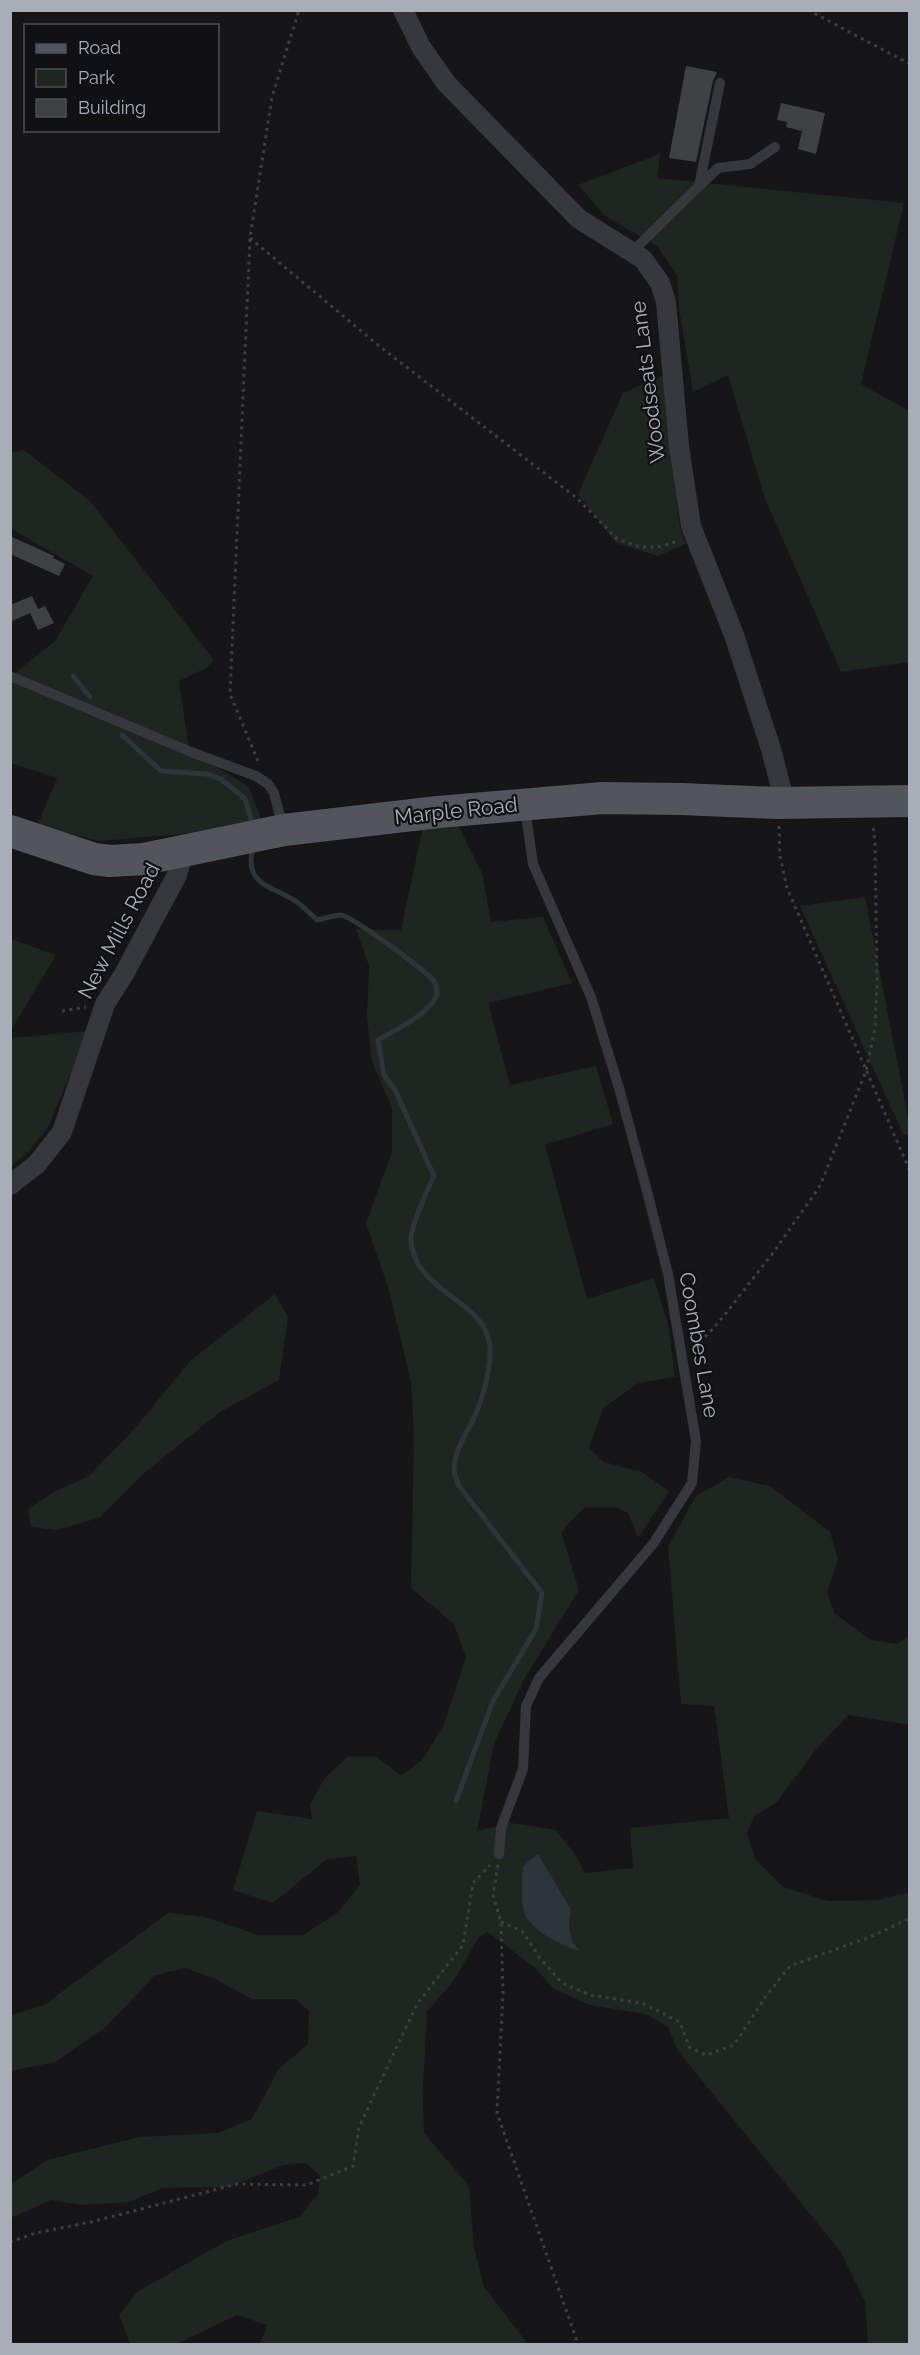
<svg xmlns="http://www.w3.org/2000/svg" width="920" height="2355" viewBox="0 0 920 2355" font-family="Raleway,sans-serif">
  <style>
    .green { fill: #1e261f }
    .water { fill: #2c353c }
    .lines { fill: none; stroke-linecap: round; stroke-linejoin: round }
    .stream { stroke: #2c353c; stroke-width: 5 }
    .building { fill: #404145 }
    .path { stroke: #3d3f44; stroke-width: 3; stroke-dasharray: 3 4.5; stroke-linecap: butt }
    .service { stroke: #37383d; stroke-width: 10 }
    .minor { stroke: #37383d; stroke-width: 20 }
    .primary { stroke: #53555c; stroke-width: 32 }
    .labels { text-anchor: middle; stroke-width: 4.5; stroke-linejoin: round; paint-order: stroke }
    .street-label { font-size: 21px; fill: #a8adb8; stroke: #111113 }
  </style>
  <rect width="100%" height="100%" fill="#161618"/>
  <g class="green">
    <polygon points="660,154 657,178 904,203 861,384 909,411 909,662 841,672 765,499 728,375 693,392 679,309 677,275 658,247 605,216 578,185"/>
    <polygon points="664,375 665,405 680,528 686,544 658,556 616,543 578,494 623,393"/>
    <polygon points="24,450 90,501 214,660 206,668 179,681 189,750 249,787 264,827 100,841 37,826 57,778 11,763 11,676 55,641 93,576 11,529 11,452"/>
    <polygon points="457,823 482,873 491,922 543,917 572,983 488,1003 510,1085 596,1066 613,1124 545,1145 587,1299 654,1278 669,1328 675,1377 639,1383 603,1408 589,1448 604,1462 642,1472 669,1491 638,1538 628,1513 615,1507 585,1507 561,1532 579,1590 524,1679 494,1744 477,1831 511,1823 556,1830 576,1856 585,1873 633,1868 630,1828 729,1818 714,1706 681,1704 668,1546 696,1496 729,1477 770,1486 830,1532 838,1560 827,1592 834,1613 871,1640 897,1644 909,1635 909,1725 848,1715 813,1753 777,1802 754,1816 747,1834 756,1860 783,1887 828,1901 877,1900 909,1892 909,2344 868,2344 865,2302 840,2251 678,2051 668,2027 646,2014 589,2005 554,1989 535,1968 488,1932 479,1937 454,1980 427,2012 423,2090 424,2133 469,2186 474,2247 484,2287 528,2344 260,2344 267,2325 237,2315 176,2344 130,2344 119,2315 137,2292 226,2241 299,2217 318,2194 320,2176 306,2163 284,2165 228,2187 162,2188 129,2202 84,2205 51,2200 11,2218 11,2184 47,2160 139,2137 218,2133 252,2119 278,2070 308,2044 309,2011 295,1999 252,1999 213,1978 185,1968 154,1976 106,2027 55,2062 11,2071 11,2015 44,2005 168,1913 205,1917 258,1935 303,1935 337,1913 360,1885 356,1856 327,1859 273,1903 233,1890 257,1811 312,1819 310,1804 324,1779 347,1757 377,1757 401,1776 423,1759 444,1724 466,1657 454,1624 411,1588 414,1437 411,1382 389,1290 366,1223 392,1152 392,1108 372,1062 367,1017 369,966 356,929 401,930 423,826"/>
    <polygon points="865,897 909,1122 909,1136 903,1134 800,906"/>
    <polygon points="11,939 56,955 11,1030 10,939"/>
    <polygon points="89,1031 48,1127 29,1151 11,1167 11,1038"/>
    <polygon points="275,1294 288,1317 279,1380 220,1412 143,1474 99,1518 56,1530 31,1527 28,1509 54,1492 89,1476 136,1427 190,1361"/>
  </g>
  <path class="water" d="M 538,1854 L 571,1910 L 569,1924 L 572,1941 L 579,1951 C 563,1946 536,1933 527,1918 C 520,1908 522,1878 523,1866 Z"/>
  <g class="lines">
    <g class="stream">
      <polyline points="73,676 90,697"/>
      <polyline points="122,735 161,771 207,774 221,779 245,799 253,825"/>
      <path d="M 253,846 C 244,883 266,884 292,899 C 302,904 309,913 317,920 C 324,919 334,915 341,915 C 353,917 425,970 434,981 C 436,985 437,990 437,995 C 427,1016 397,1029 378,1040 L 384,1075 L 395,1090 L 434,1176 C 428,1188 410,1229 411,1240 C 414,1293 487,1300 490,1347 C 491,1369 483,1398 474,1418 C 467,1433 454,1451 454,1469 C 454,1474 457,1481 459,1486 L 542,1593 L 536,1629 L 493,1701 L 456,1801"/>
    </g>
  </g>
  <g class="building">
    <polygon points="686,66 717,72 713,81 696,162 669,158"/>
    <polygon points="781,103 825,113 816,154 798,149 802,131 786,127 787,122 777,120"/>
    <polygon points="10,536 54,556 53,558 65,564 59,576 10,554"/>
    <polygon points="32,596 38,609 45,606 54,623 38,630 30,613 10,622 10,605"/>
  </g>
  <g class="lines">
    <g class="path">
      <polyline points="808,10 910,64"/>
      <polyline points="250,238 379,346 578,499 617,539 640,547 658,547 678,541"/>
      <polyline points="258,761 230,694 250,238 272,97 299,10"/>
      <polyline points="779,826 780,856 787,888 910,1171"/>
      <polyline points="62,1011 86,1007"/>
      <polyline points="695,1348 719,1322 773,1253 820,1186 866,1071 875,1029 877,983 875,843 873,825"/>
      <polyline points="498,1865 493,1895 501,1922 503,1993 497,2113 578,2344"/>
      <polyline points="501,1922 522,1931 540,1958 562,1983 590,1995 642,2003 680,2022 689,2047 706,2055 734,2045 766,1996 790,1966 875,1935 910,1918"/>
      <polyline points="10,2242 36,2233 91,2222 237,2184 307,2185 353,2166 359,2127 417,2004 463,1945 473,1883 490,1865"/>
    </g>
    <g class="service">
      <polyline points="699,186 718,168 750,164 775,147"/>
      <polyline points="633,251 699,186 720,83"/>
      <polyline points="10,676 191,752 256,776 268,784 274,793 283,828"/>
      <polyline points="499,1854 501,1828 523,1769 526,1706 539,1678 653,1544 692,1483 696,1441 668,1274 647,1191 619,1088 591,997 533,864 525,808"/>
    </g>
    <g class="minor">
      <polyline points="403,10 421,47 446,83 579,219 643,259 660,283 666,302 679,446 691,526 734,635 771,749 785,803"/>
      <polyline points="10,1185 37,1164 62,1132 105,1004 124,974 177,875 181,861 180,852"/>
    </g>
    <polyline class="primary" points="10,831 94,859 110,861 144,859 284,830 438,812 603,798 681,799 777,803 910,801"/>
  </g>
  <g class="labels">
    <g class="street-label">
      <text transform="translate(648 382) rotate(-97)" y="7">Woodseats Lane</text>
      <text transform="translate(456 811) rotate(-6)" y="7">Marple Road</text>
      <text transform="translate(119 931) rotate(-62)" y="7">New Mills Road</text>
      <text transform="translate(699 1345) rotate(80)" y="7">Coombes Lane</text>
    </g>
  </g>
  <rect width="920" height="2355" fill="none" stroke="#a8adb8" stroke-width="24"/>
  <rect x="24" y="24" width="195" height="108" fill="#111113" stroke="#4d4f55" stroke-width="1.5"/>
  <rect x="36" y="44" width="30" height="9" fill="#53555c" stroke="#4d4f55" stroke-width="1.5"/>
  <text x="78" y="54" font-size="18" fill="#a8adb8">Road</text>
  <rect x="36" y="69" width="30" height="18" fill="#1e261f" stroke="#4d4f55" stroke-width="1.5"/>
  <text x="78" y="84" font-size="18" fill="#a8adb8">Park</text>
  <rect x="36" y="99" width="30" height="18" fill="#404145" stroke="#4d4f55" stroke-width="1.5"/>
  <text x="78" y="114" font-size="18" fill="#a8adb8">Building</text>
</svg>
